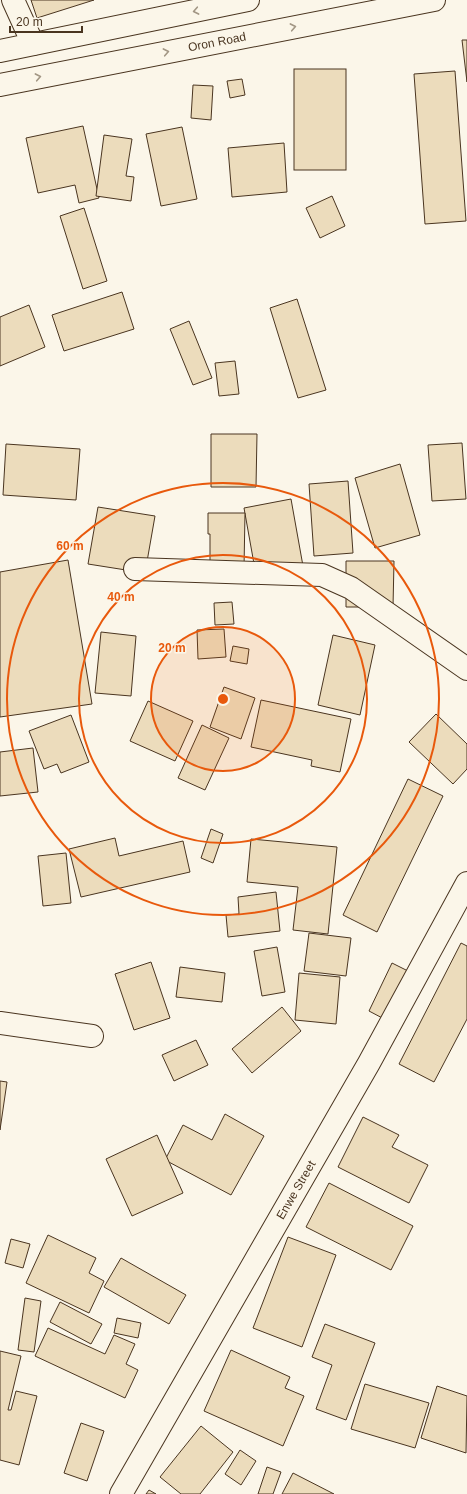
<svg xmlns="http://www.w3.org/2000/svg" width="467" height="1494" viewBox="0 0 467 1494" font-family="Helvetica,sans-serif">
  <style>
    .building { fill: #ecdcbc; stroke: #4a3520 }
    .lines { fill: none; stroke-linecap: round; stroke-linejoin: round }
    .minor-casing { stroke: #4a3520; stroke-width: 24 }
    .highway-casing { stroke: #4a3520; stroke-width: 24 }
    .minor { stroke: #fbf6e9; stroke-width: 22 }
    .highway { stroke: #fbf6e9; stroke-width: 22 }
    .oneway { stroke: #a29684 }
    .ring { fill: none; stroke: #e8590c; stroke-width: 2 }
    .labels { text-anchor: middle; stroke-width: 3; stroke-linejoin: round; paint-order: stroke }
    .street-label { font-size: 12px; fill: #4a3520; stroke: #fbf6e9 }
    .centre { fill: #e8590c; stroke: #fbf6e9; stroke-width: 2 }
    .ring-label { font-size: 12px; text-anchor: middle; font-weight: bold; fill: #e8590c; stroke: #fbf6e9; stroke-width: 3; stroke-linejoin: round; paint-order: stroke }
  </style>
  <rect width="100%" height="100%" fill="#fbf6e9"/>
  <g class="building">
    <polygon points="31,0 94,0 37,18"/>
    <polygon points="462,40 467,40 467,82"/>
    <rect x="294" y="69" width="52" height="101"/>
    <polygon points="455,71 466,221 425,224 414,74"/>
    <polygon points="242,79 245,95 230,98 227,81"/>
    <polygon points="193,85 213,86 211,120 191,118"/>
    <polygon points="83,126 99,198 79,203 75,185 38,193 26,138"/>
    <polygon points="182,127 197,199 161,206 146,134"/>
    <polygon points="104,135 132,139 126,176 134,177 131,201 96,196"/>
    <polygon points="284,143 287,192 232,197 228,148"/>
    <polygon points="332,196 345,226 320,238 306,208"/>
    <polygon points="84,208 107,281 83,289 60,216"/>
    <polygon points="122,292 134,329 64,351 52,315"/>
    <polygon points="297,299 326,390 298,398 270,308"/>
    <polygon points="29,305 45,347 0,366 0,317"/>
    <polygon points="189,321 212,378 193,385 170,329"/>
    <polygon points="235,361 239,394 219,396 215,363"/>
    <polygon points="211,434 257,434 256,487 211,487"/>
    <polygon points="462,443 466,499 432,501 428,445"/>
    <polygon points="6,444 80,449 76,500 3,495"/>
    <polygon points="400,464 420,535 375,548 355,478"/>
    <polygon points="348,481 353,553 314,556 309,484"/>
    <polygon points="291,499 303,566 256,575 244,508"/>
    <polygon points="98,507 155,516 145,573 88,564"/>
    <polygon points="208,513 245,513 244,568 210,567 210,534 208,534"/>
    <polygon points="68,560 92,704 0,717 0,572"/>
    <polygon points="346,561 394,561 393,607 346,607"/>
    <polygon points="232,602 234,624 215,625 214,603"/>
    <polygon points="224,629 226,657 198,659 197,630"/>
    <polygon points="101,632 136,636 131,696 95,693"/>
    <polygon points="333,635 375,645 360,715 318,705"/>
    <polygon points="233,646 249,649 247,664 230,661"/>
    <polygon points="224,687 255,698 241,739 210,727"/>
    <polygon points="261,700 351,719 340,772 311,766 312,760 251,747"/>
    <polygon points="148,701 193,721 175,761 130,741"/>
    <polygon points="436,714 467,744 467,769 453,784 409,742"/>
    <polygon points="71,715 89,762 61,773 57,764 44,769 29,731"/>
    <polygon points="202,725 229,738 205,790 178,778"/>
    <polygon points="33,748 38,792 0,796 0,752"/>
    <polygon points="408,779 443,796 377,932 343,915"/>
    <polygon points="211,829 223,834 213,863 201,858"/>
    <polygon points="115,838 119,856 183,841 190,872 81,897 69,849"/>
    <polygon points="251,839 337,847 328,934 293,930 298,887 247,882"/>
    <polygon points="66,853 71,903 43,906 38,856"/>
    <polygon points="276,892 280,931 228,937 226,915 239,914 238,897"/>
    <polygon points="309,933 351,938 346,976 304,971"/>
    <polygon points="461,943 467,946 467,1019 434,1082 399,1064"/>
    <polygon points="277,947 285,992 262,996 254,951"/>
    <polygon points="151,962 170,1018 134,1030 115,974"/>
    <polygon points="392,963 412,973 388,1021 369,1011"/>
    <polygon points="180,967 225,973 222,1002 176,997"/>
    <polygon points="299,973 340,977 336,1024 295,1020"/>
    <polygon points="282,1007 301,1031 252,1073 232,1049"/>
    <polygon points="196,1040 208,1065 174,1081 162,1055"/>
    <polygon points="0,1081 7,1082 0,1130"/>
    <polygon points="225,1114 264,1136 231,1195 165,1160 183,1125 212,1140"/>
    <polygon points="363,1117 399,1135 392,1147 428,1165 409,1203 338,1167"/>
    <polygon points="157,1135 183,1193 132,1216 106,1159"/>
    <polygon points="329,1183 413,1226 391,1270 306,1227"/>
    <polygon points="48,1235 96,1258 89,1273 104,1281 89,1313 26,1283"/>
    <polygon points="288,1237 336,1255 302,1347 253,1328"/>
    <polygon points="11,1239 30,1244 23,1268 5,1263"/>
    <polygon points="121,1258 186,1295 169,1324 104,1287"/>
    <polygon points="25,1298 41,1301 34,1352 18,1350"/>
    <polygon points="60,1302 102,1324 91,1344 50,1322"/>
    <polygon points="117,1318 141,1323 138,1338 114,1333"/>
    <polygon points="325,1324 375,1343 346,1420 316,1409 332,1365 312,1357"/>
    <polygon points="48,1328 105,1354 114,1335 135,1344 126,1364 138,1370 125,1398 35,1356"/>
    <polygon points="231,1350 290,1377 285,1388 304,1396 283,1446 204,1411"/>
    <polygon points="0,1351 21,1356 8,1410 11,1410 16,1391 37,1396 19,1465 0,1460"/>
    <polygon points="365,1384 429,1403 415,1448 351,1429"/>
    <polygon points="437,1386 467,1396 466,1453 421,1438"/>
    <polygon points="81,1423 104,1431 87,1481 64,1473"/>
    <polygon points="201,1426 233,1452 200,1494 181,1494 160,1477"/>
    <polygon points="240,1450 256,1461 241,1485 225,1474"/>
    <polygon points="267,1467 281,1472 273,1494 258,1494"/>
    <polygon points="293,1473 334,1494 282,1494"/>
    <polygon points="149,1490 156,1494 146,1494"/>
  </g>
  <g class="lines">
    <g class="minor-casing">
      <g id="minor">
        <polyline points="13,0 33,44"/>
        <polyline points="135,569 322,575 351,588 467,669"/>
        <polyline points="0,1023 92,1036"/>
        <polyline points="121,1494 369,1063 467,883"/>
      </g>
    </g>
    <g class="highway-casing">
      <g id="highway">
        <polyline points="0,51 248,0"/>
        <polyline points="0,85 434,0"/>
      </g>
    </g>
    <use href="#minor" class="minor"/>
    <use href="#highway" class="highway"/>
  </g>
  <defs><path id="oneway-chevron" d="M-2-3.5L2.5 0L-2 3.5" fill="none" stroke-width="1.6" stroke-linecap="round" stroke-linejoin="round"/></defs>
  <g class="oneway">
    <use href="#oneway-chevron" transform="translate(196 11) rotate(169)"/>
    <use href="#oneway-chevron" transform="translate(293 27) rotate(-11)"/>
    <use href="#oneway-chevron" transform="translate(166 52) rotate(-11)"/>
    <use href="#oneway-chevron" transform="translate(38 77) rotate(-11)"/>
  </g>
  <circle cx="223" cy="699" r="72" fill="#e8590c" fill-opacity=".12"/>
  <g class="ring">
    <circle cx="223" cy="699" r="72"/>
    <circle cx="223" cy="699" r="144"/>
    <circle cx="223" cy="699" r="216"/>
  </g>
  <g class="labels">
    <g class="street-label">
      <text transform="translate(217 42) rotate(-11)" y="4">Oron Road</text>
      <text transform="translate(296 1190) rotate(-60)" y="4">Enwe Street</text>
    </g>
  </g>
  <circle cx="223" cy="699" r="6" class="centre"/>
  <g class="ring-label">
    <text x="70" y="550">60 m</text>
    <text x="121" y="601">40 m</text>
    <text x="172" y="652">20 m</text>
  </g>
  <path d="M10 26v6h72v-6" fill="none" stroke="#4a3520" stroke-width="2"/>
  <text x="16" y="26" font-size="12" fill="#4a3520" stroke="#fbf6e9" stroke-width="3" paint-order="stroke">20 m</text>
</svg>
